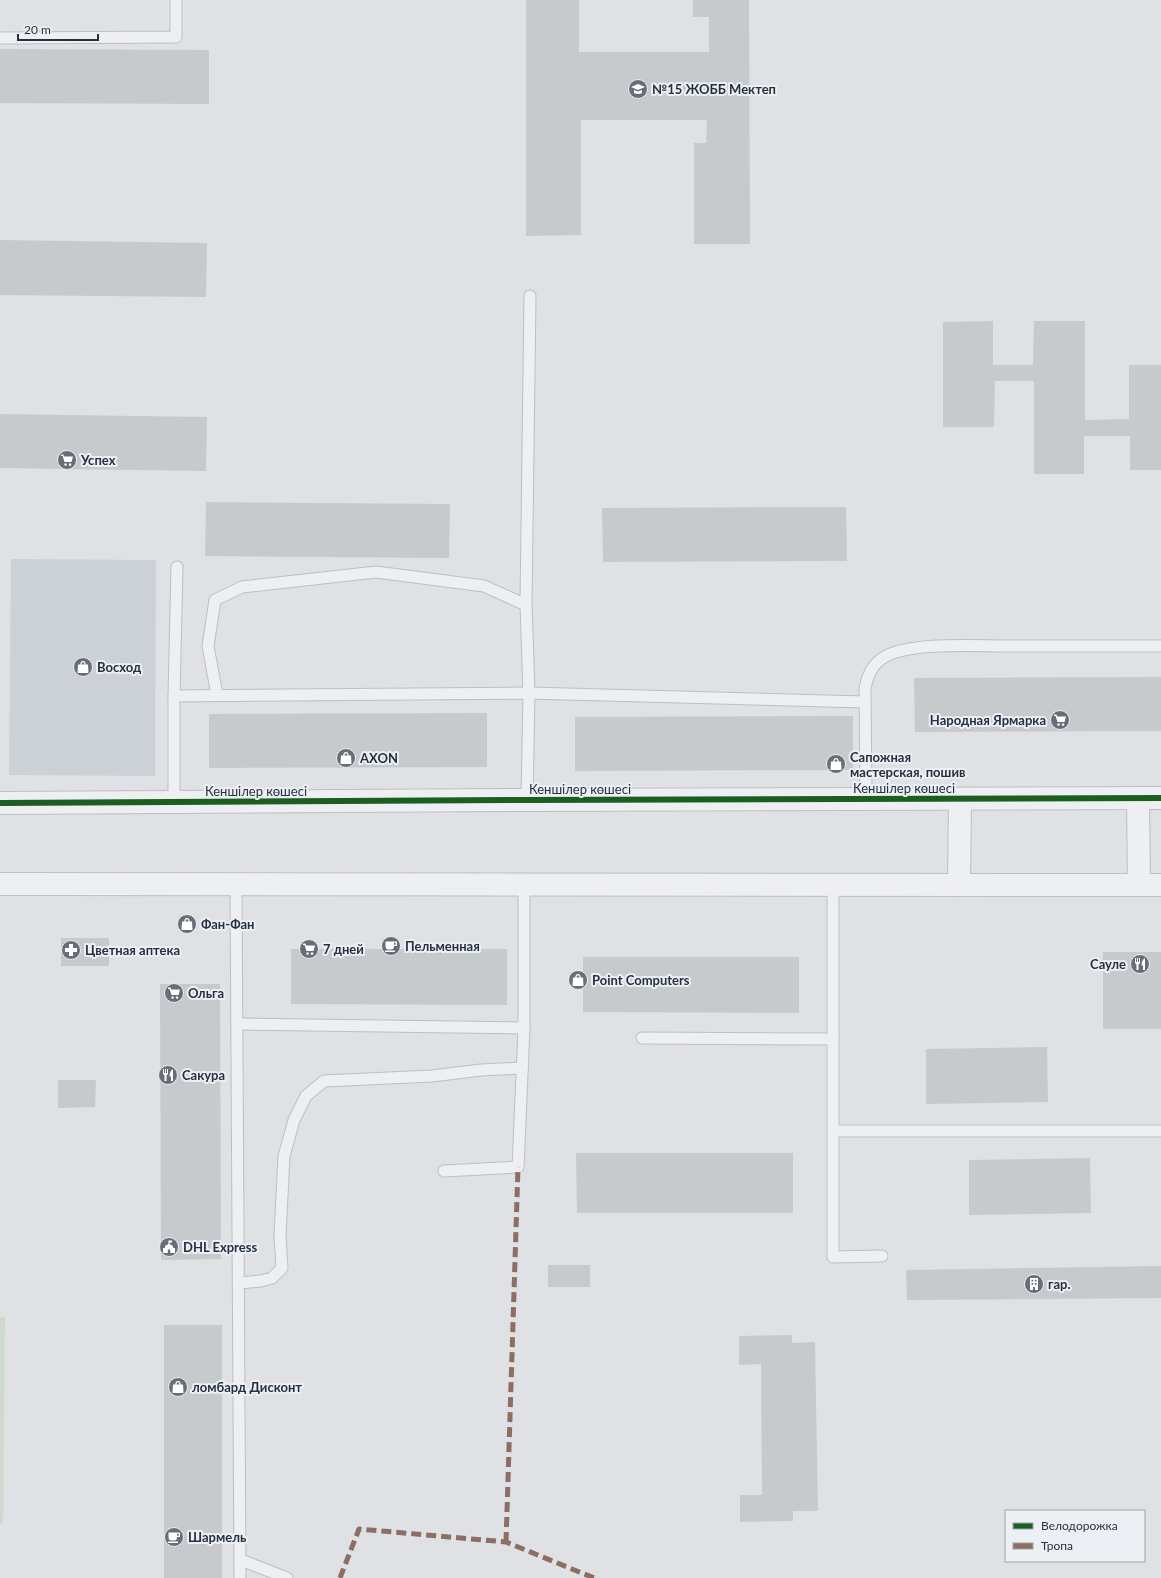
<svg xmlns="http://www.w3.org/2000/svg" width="1161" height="1578" viewBox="0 0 1161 1578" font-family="Lato,sans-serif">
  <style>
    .built { fill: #ccd1d8 }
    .green { fill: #d0d9cf }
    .building { fill: #c7cacd }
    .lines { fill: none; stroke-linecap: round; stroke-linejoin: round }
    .lane-casing { stroke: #bdbfc2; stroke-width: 13 }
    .street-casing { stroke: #bdbfc2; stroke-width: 24 }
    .lane { stroke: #eeeff2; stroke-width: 11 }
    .street { stroke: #eeeff2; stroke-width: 22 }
    .quiet { stroke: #8d6e63; stroke-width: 5; stroke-dasharray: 10 5; stroke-linecap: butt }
    .cycleway-casing { stroke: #ecf0f5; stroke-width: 8 }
    .cycleway { stroke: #1b5e20; stroke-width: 6 }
    .labels { text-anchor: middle; stroke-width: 4; stroke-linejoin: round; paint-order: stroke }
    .poi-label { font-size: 13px; font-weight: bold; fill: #26303e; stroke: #ecf0f5; text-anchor: start }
    .street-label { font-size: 13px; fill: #26303e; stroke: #ecf0f5 }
  </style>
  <rect width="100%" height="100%" fill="#dfe1e4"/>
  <polygon class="built" points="11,559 156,560 155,776 9,775"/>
  <polygon class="green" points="0,1317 5,1317 3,1524 0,1524"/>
  <g class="building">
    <polygon points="526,0 579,0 579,52 709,52 709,17 693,17 693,0 749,0 750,244 694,244 694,143 706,143 707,120 581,120 581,235 526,236"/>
    <polygon points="0,49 209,50 209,104 0,103"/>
    <polygon points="0,240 207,243 206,297 0,295"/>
    <polygon points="993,321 993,365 1033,365 1034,321 1085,321 1085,420 1129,419 1129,365 1161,365 1161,470 1130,470 1130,436 1084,436 1084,474 1034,474 1034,381 995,381 994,427 943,427 943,322"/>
    <polygon points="0,414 207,417 206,471 0,468"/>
    <polygon points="206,502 450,504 449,558 205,556"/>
    <polygon points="846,507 847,561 603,562 602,508"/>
    <polygon points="1161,677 1161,731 915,732 914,678"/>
    <polygon points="487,713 487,767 209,768 209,714"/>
    <polygon points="853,716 853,770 575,771 575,717"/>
    <rect x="61" y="938" width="48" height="28"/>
    <polygon points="291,949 507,949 507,1005 291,1004"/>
    <rect x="1103" y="952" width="58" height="77"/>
    <polygon points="583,957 799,957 799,1013 583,1012"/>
    <polygon points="160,984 220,984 221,1259 161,1260"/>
    <polygon points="1047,1047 1048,1102 926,1104 926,1049"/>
    <polygon points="58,1080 96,1080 95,1107 58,1108"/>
    <polygon points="576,1153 793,1153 793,1213 577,1213"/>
    <polygon points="1090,1158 1091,1213 969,1215 969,1160"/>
    <rect x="548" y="1265" width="42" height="22"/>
    <polygon points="1161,1266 1161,1298 907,1300 906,1270"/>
    <rect x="164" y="1325" width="58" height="253"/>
    <polygon points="792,1335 792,1343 815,1342 818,1511 793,1511 793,1521 740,1522 740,1495 762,1495 761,1364 739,1365 739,1336"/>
  </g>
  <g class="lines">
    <g class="lane-casing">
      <g id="lane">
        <polyline points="0,38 176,37 176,0"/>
        <polyline points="217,695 208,646 215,600 242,587 376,572 484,586 526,605"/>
        <polyline points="174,696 529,693 864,702"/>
        <path d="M 866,799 L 865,688 C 868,674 873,663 886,656 C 913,642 975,646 1006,646 C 1058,646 1109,646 1161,646"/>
        <polyline points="527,800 529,693 526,605 530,296"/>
        <polyline points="174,802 174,696 177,567"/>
        <polyline points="236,884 240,1578"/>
        <polyline points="833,885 833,1257 882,1256"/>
        <polyline points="237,1024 524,1028"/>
        <polyline points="642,1038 833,1039"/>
        <polyline points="834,1131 1161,1131"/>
        <polyline points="444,1171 518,1167 524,1028 524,885"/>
        <polyline points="239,1283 261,1281 272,1278 282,1268 280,1236 284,1156 294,1120 306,1096 324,1081 432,1076 481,1070 522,1068"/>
        <polyline points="241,1560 287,1578"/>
      </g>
    </g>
    <g class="street-casing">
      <g id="street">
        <polyline points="1138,798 1139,885"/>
        <polyline points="0,803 527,800 1161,798"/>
        <polyline points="0,884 1161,885"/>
        <polyline points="959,885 960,799"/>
      </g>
    </g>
    <use href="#lane" class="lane"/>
    <use href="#street" class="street"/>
    <g class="quiet">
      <polyline points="506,1542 518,1167"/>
      <polyline points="340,1578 359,1529 506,1542 594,1578"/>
    </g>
    <g class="cycleway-casing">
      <polyline id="cycleway" points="0,803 527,800 1161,798"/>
    </g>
    <use href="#cycleway" class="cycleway"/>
  </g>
  <defs>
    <g id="school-disc" transform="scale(1)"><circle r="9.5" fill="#676e78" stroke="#ecf0f5"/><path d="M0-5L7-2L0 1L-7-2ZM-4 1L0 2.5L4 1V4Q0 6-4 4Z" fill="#fff"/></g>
    <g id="supermarket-disc" transform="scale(1)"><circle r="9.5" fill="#676e78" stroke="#ecf0f5"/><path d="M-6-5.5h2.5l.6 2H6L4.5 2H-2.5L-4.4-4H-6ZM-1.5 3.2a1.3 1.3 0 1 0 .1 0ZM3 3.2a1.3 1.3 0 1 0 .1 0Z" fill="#fff"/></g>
    <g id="shop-disc" transform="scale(1)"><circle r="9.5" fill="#676e78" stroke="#ecf0f5"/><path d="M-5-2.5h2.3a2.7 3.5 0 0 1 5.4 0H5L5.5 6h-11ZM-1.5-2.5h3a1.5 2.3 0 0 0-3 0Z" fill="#fff"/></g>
    <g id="cafe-disc" transform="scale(1)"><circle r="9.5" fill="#676e78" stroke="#ecf0f5"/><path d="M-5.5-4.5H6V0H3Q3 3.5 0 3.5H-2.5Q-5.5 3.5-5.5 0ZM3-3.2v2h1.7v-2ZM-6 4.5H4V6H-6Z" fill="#fff"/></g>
    <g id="pharmacy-disc" transform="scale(1)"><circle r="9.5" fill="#676e78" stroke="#ecf0f5"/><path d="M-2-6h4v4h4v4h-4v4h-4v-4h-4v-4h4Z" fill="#fff"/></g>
    <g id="restaurant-disc" transform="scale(1)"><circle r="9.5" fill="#676e78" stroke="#ecf0f5"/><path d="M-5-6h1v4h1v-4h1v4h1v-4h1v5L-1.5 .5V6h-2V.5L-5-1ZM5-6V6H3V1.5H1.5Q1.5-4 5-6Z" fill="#fff"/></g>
    <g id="civic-disc" transform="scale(1)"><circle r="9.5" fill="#676e78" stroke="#ecf0f5"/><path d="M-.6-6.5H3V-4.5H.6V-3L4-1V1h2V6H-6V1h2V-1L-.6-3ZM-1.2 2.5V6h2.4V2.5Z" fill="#fff"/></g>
    <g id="building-disc" transform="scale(1)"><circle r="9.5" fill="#676e78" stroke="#ecf0f5"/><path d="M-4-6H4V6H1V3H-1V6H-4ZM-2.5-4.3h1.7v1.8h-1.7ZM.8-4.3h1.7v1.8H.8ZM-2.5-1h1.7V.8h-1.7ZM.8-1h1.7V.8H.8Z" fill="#fff"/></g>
  </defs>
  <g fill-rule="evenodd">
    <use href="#school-disc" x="638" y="89"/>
    <use href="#supermarket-disc" x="67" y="460"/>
    <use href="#shop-disc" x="83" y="667"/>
    <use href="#supermarket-disc" x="1060" y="720"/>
    <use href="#shop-disc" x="346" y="758"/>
    <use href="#shop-disc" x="836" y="764"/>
    <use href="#shop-disc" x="187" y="924"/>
    <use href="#cafe-disc" x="391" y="946"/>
    <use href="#supermarket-disc" x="309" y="949"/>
    <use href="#pharmacy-disc" x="71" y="950"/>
    <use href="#restaurant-disc" x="1140" y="964"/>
    <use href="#shop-disc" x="578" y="980"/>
    <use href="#supermarket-disc" x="174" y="993"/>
    <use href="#restaurant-disc" x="168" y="1075"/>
    <use href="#civic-disc" x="169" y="1247"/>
    <use href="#building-disc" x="1034" y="1284"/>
    <use href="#shop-disc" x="178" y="1387"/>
    <use href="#cafe-disc" x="174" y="1537"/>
  </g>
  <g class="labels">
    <g class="poi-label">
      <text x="652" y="94">№15 ЖОББ Мектеп</text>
      <text x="81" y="465">Успех</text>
      <text x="97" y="672">Восход</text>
      <text x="1046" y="725" text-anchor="end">Народная Ярмарка</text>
      <text x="850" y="762">Сапожная<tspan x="850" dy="15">мастерская, пошив</tspan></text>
      <text x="360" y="763">AXON</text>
      <text x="201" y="929">Фан-Фан</text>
      <text x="405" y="951">Пельменная</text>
      <text x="323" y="954">7 дней</text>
      <text x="85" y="955">Цветная аптека</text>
      <text x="1126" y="969" text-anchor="end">Сауле</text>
      <text x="592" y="985">Point Computers</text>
      <text x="188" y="998">Ольга</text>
      <text x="182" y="1080">Сакура</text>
      <text x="183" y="1252">DHL Express</text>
      <text x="1048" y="1289">гар.</text>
      <text x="192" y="1392">ломбард Дисконт</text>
      <text x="188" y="1542">Шармель</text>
    </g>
    <g class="street-label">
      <text x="904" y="793">Кеншілер көшесі</text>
      <text x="580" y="794">Кеншілер көшесі</text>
      <text x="256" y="796">Кеншілер көшесі</text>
    </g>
  </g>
  <rect x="1005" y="1510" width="140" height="52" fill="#ecf0f5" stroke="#9da3ac"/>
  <rect x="1013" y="1523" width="20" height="6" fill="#1b5e20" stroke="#9da3ac"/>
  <text x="1041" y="1530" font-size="12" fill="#26303e">Велодорожка</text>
  <rect x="1013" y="1543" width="20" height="6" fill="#8d6e63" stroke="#9da3ac"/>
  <text x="1041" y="1550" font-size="12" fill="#26303e">Тропа</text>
  <path d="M18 34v6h80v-6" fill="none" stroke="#26303e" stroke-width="2"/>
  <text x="24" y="34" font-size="12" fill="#26303e" stroke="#ecf0f5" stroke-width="3" paint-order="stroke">20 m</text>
</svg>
